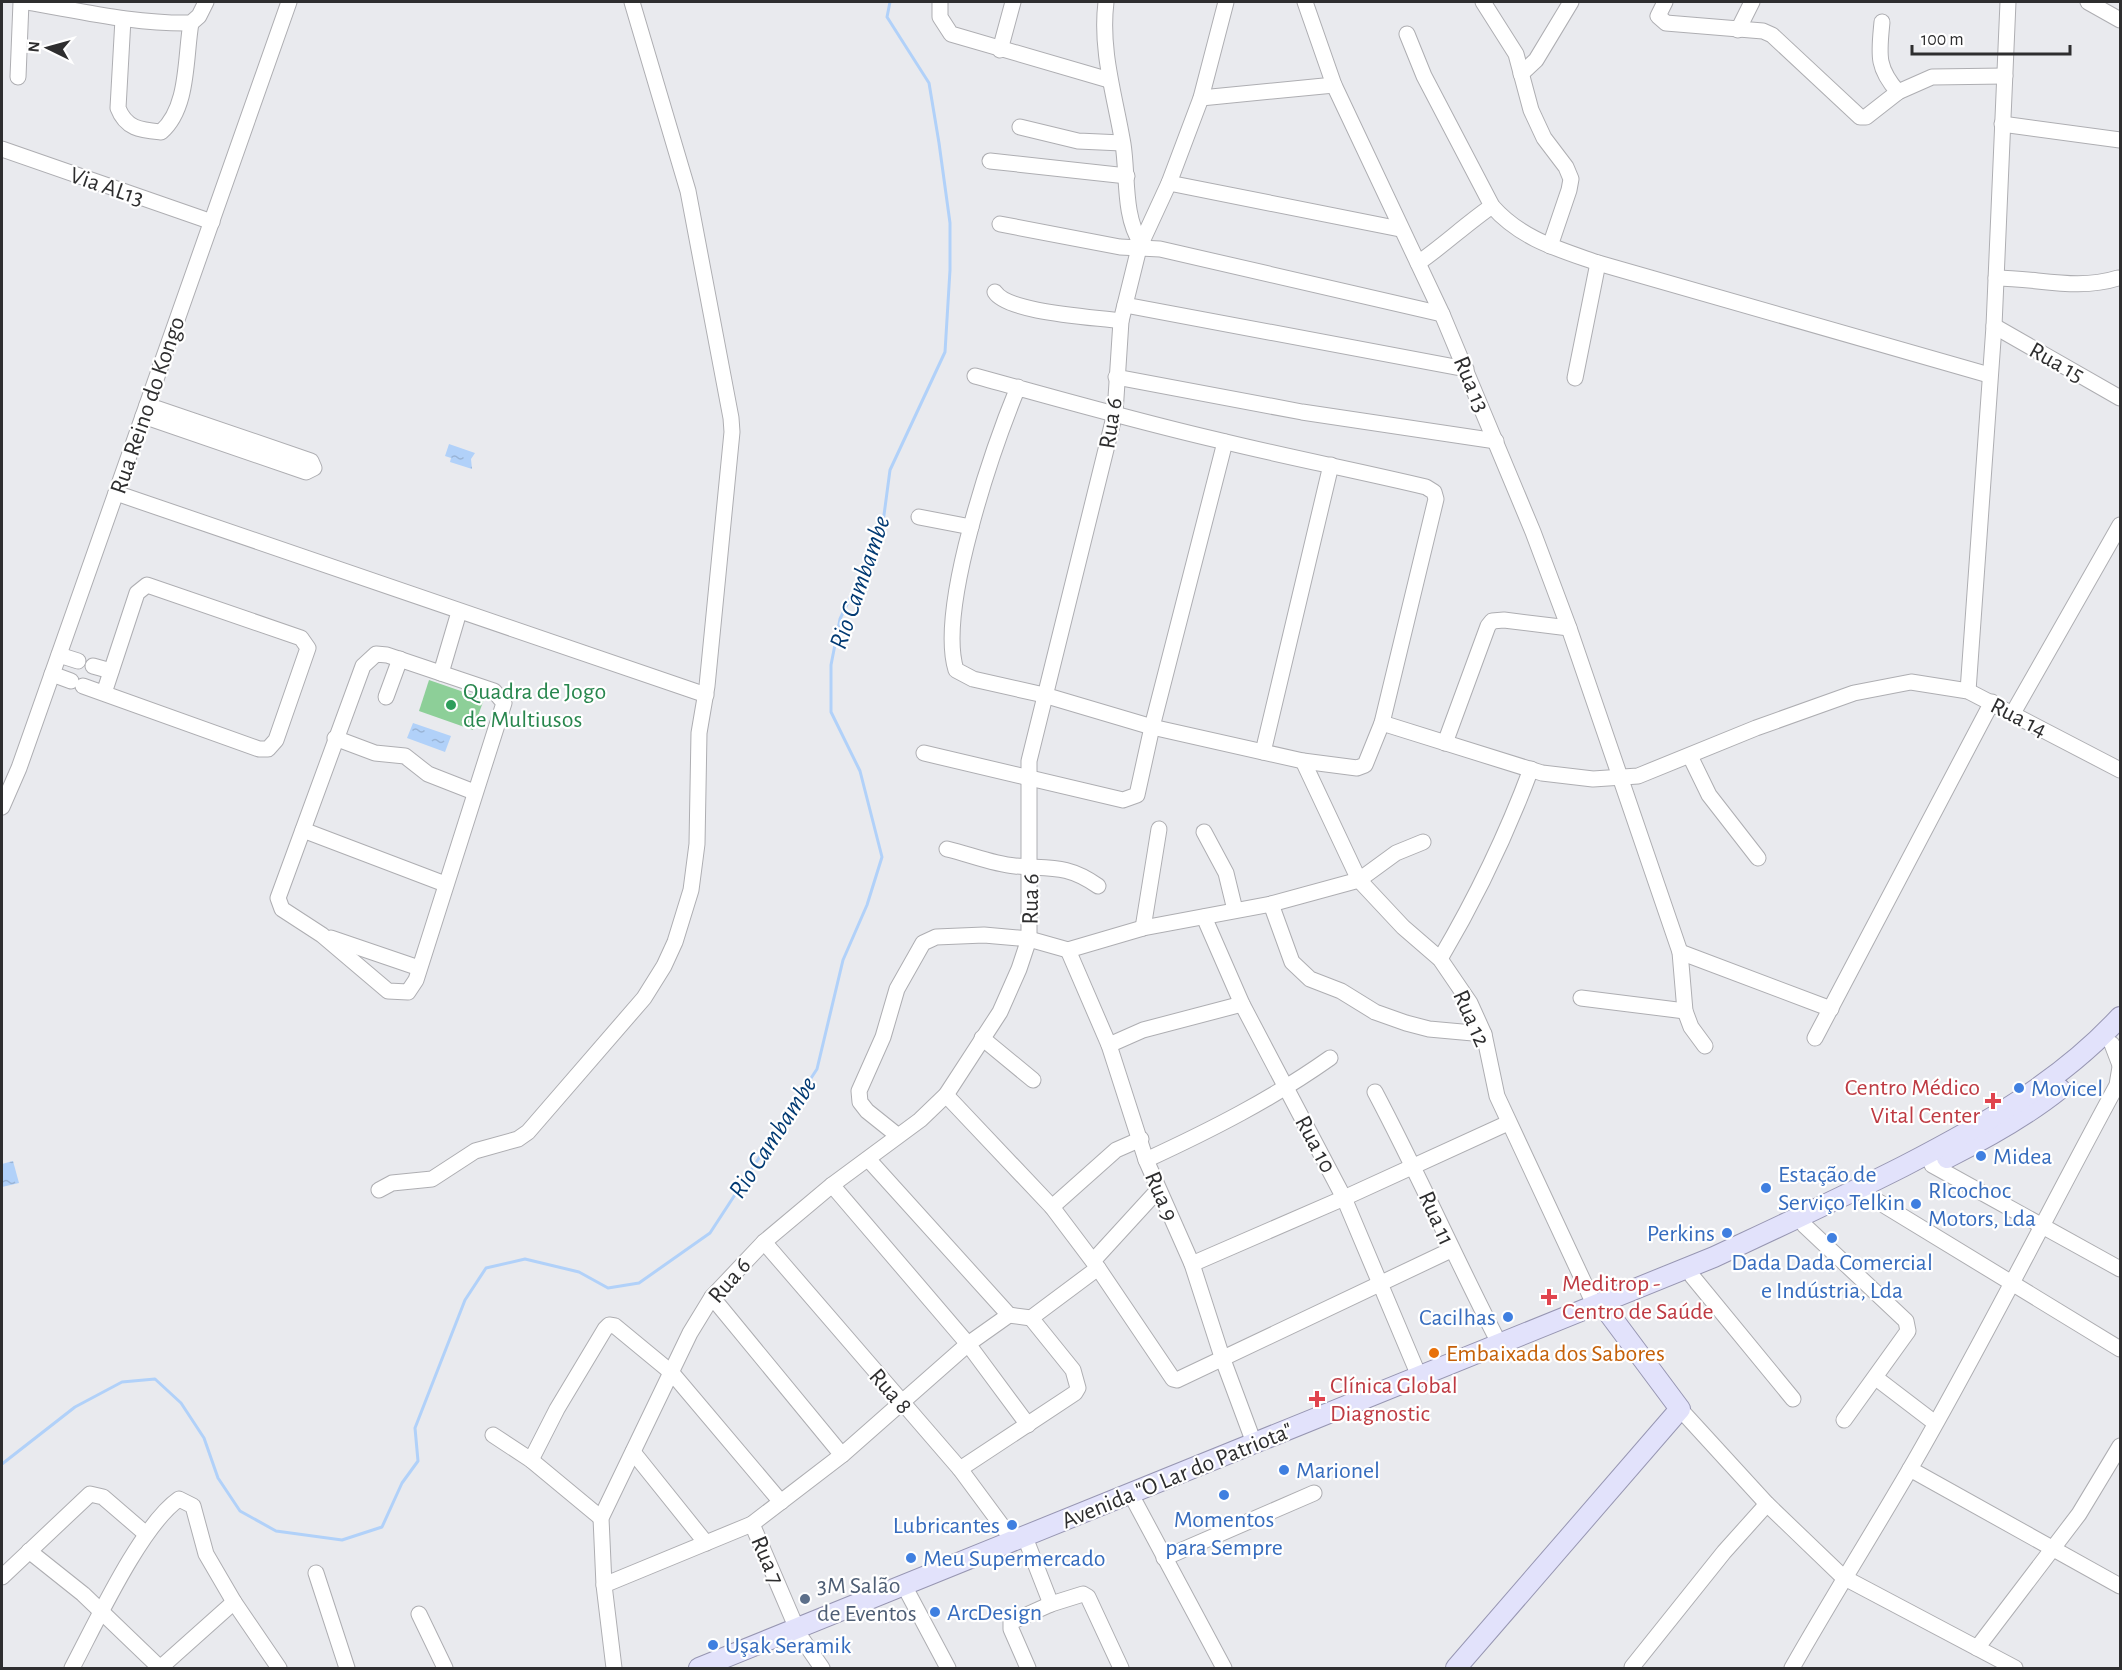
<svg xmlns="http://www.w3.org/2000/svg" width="2122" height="1670" viewBox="0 0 2122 1670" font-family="'Alegreya Sans',sans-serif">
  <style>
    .park { fill: #8dcf98 }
    .water { fill: url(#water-ripples) }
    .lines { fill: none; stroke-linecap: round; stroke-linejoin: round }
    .stream { stroke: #b1d1f9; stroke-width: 3 }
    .minor-casing { stroke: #aeaeb2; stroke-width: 17 }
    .major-casing { stroke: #9796b2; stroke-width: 22 }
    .minor { stroke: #fff; stroke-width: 15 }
    .major { stroke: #e2e2fb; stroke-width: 20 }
    .leisure-dot { fill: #2e9e5b; stroke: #fff; stroke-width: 2 }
    .shop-dot { fill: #3f7fe0; stroke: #fff; stroke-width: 2 }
    .health-dot { fill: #e0444e; stroke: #fff; stroke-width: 2 }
    .food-dot { fill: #e8710a; stroke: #fff; stroke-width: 2 }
    .service-dot { fill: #5c6f8a; stroke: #fff; stroke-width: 2 }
    .labels { text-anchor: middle; stroke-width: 4.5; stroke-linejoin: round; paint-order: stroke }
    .street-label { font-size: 24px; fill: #2e2e2f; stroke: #fff }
    .leisure-label { font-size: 24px; fill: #27864d; stroke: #fff; text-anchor: start }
    .health-label { font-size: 24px; fill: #be3a42; stroke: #fff; text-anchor: start }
    .shop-label { font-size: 24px; fill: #366cbe; stroke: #fff; text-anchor: start }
    .food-label { font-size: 24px; fill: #c56008; stroke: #fff; text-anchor: start }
    .service-label { font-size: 24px; fill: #4e5e75; stroke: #fff; text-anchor: start }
    .water-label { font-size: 26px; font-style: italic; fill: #023a73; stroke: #fff }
  </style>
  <defs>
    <pattern id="water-ripples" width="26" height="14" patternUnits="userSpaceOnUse" patternTransform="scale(1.5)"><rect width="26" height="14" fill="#b1d1f9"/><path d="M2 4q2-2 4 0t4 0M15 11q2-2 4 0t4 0" fill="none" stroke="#99b4d6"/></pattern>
  </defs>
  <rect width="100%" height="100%" fill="#e9eaee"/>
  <polygon class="park" points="429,680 484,699 473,730 419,711"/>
  <g class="water">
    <polygon points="449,444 475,453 471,459 472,469 450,462 451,458 445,456"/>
    <polygon points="413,723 451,736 445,752 407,738"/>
    <polygon points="13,1161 19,1183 2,1187 2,1164"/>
  </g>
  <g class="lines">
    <polyline class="stream" points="2,1464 75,1407 122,1382 155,1379 181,1403 204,1438 218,1478 240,1511 276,1531 342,1540 382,1527 402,1483 418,1461 415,1428 465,1300 486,1268 525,1259 579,1272 608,1288 639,1283 710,1233 817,1069 843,960 867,905 882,857 860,771 831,712 831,665 840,619 882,530 890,470 945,352 950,270 950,223 939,143 929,83 887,17 890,2"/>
    <g class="minor-casing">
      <g id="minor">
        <path d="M 27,2 C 81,11 135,24 191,23 L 199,16 L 206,2"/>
        <polyline points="940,2 940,17 951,34 1109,80"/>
        <path d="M 1106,2 C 1100,51 1115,96 1123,144 C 1128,175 1123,216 1141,243"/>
        <polyline points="1305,2 1334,85 1442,314 1533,532 1569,628 1680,952 1685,1011 1691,1027 1705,1046"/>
        <polyline points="1483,2 1516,54 1531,110 1544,138 1566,167 1571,179 1569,190 1550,246"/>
        <polyline points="1665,2 1658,16 1666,23 1763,31 1772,35 1860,117 1866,117 1898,92 1932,77 2005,76"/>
        <polyline points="2088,2 2120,20"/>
        <path d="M 123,19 L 118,108 C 126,129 141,130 161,132 C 189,108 185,57 191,23"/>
        <path d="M 1882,22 C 1879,54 1876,67 1898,92"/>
        <polyline points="1738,30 1752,2"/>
        <path d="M 1407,34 L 1424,76 L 1492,206 C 1521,239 1558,249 1598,263 L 1989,375"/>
        <polyline points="1000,50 1013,2"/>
        <polyline points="1521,74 1536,60 1571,2"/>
        <polyline points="18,77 21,2"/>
        <polyline points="1201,98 1334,85"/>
        <polyline points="2002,124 2120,140"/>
        <polyline points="1020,127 1078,141 1122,143"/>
        <polyline points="2,149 212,222"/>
        <polyline points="990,161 1127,176"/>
        <polyline points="1169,183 1400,229"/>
        <polyline points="1000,224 1120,247 1160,249 1442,314"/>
        <path d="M 1418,263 C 1444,245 1466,224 1492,206"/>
        <path d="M 1996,278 C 2038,278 2077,291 2118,278"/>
        <path d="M 995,292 C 1008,313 1095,317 1121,321"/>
        <polyline points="1125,305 1466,369"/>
        <polyline points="1994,326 2120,398"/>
        <path d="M 975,376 C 1059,399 1142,423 1226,442 C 1292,458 1359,471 1426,487 L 1434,492 L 1436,499 L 1382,723 L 1365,765 L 1357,768 L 1303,761 L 1152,727 L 1044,695 L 973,679 L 956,670 C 937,609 993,448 1018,387"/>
        <polyline points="1116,377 1302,412 1496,441"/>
        <polyline points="1575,378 1598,263"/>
        <polyline points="143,416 306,472 314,468 311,461 147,405"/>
        <polyline points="116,493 706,695"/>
        <polyline points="919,517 971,527"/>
        <polygon points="376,654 387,655 494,691 504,703 416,980 408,992 388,991 322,935 282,909 278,898 363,666"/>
        <polyline points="59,655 78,661"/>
        <polyline points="93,666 111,671"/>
        <polyline points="441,673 459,612"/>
        <polyline points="52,674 71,681"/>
        <polyline points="83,686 259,749 268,749 276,740 308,648 301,638 147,585 137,593 104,693"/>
        <polyline points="1968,691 1994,326 2008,2"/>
        <polyline points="386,697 400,659"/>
        <polyline points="2013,713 2120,525"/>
        <polyline points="1382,723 1542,773 1593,779 1638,776 1756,728 1854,693 1911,682 1968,691 2120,770"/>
        <polyline points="335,738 375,753 405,756 428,774 474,792"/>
        <polyline points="1445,743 1488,626 1492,621 1504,620 1569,628"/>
        <polyline points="1263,752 1331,465"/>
        <polyline points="924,753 1123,800 1137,795 1152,727 1225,442"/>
        <polyline points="1690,756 1709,795 1758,858"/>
        <polyline points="1303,761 1359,880 1403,927 1440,959 1470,1003 1484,1034 1497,1096 1594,1304"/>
        <polyline points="2,807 19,768 289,2"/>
        <polyline points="303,830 445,884"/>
        <polyline points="1204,832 1226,873 1235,910"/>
        <path d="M 947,849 C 969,854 992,864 1015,866 C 1050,869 1067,864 1098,886"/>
        <polyline points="1271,904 1292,962 1310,979 1341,991 1375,1012 1406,1023 1429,1029 1484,1034"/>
        <polyline points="1204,917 1242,1004 1344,1198 1419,1376"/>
        <polyline points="1143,928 1159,829"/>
        <polyline points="331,938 419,968"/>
        <polyline points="1068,950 1109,1045 1146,1160 1192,1264 1222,1357 1254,1443"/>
        <polyline points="1680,952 1831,1009"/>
        <path d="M 1440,959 C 1476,898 1506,836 1531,769"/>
        <polyline points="1581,998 1685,1011"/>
        <polyline points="982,1038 1033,1080"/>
        <polyline points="1815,1038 1992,702"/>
        <polyline points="2112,1044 2120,1065"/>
        <polyline points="1109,1045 1143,1030 1242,1004"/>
        <path d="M 1375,1092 C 1419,1175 1456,1260 1499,1343"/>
        <polyline points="946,1095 1052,1207 1098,1268 1173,1379 1177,1380 1451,1250"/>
        <polyline points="897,1135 867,1111 860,1102 859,1091 883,1037 897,989 923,943 936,937 984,935 1029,939 1068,950 1143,928 1271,904 1359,880 1396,853 1423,842"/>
        <polyline points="868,1159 1009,1315 1031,1318 1098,1268"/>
        <path d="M 1146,1160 C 1211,1130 1272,1099 1330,1058"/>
        <polyline points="1932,1165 2120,1269"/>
        <polyline points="832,1185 968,1344 1028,1425"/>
        <polyline points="379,1190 392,1183 432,1179 475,1151 518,1139 528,1132 644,998 664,966 675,942 691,890 697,844 699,733 707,686 732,432 731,418 688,191 632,2"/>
        <polyline points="1869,1196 2120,1349"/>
        <polyline points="1052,1207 1116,1150 1141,1139"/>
        <polyline points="1804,1225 1906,1321 1908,1331 1844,1420"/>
        <polyline points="764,1242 960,1469 1014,1542"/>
        <polyline points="1093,1261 1158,1190"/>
        <polyline points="1192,1264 1344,1198 1508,1123"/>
        <polyline points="1692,1276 1793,1399"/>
        <polyline points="712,1297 842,1455"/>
        <polyline points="1876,1378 1935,1423"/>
        <polyline points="1680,1409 1767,1504 1843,1577 2015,1668"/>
        <polyline points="493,1435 531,1460 601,1518"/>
        <polyline points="633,1452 706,1543"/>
        <polyline points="531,1460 557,1409 605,1329 609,1325 615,1326 672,1373 781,1502"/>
        <polyline points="960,1469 1075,1393 1078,1388 1073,1370 1031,1318"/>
        <polyline points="1910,1469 2120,1586"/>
        <polyline points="1135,1502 1224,1668"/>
        <polyline points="752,1524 797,1629"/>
        <polyline points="1028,1545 1051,1604"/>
        <polyline points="29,1551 83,1594 160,1668 234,1602"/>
        <polyline points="1164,1558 1314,1493"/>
        <polyline points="316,1573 347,1668"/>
        <polyline points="2,1577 90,1494 103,1497 146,1534"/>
        <polyline points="604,1585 752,1524 842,1455 968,1344 1009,1315"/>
        <polyline points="908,1593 948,1668"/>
        <polyline points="419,1614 445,1668"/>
        <polyline points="800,1636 822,1668"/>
        <polyline points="1977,1648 2079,1514 2120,1446"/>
        <polyline points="1632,1667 1724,1552 1767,1504"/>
        <path d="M 72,1668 C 95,1625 141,1525 179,1499 L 193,1506 L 206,1554 L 234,1602 L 279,1668"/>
        <polyline points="614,1668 604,1585 601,1518 690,1333 712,1297 764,1242 832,1185 920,1120 946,1095 1000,1012 1019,969 1029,939 1029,761 1115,413 1121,321 1139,248 1169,183 1201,98 1226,2"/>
        <polyline points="1028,1668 1011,1629 1011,1622 1051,1604 1083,1594 1088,1597 1121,1668"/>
        <path d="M 1792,1668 C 1830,1601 1871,1536 1910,1469 C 1983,1343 2048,1212 2117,1085 L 2120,1067"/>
      </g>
    </g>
    <g class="major-casing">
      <g id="major">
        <path d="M 1947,1158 C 1987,1138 2025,1117 2060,1089"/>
        <path d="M 699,1668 L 1714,1257 C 1778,1227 1841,1198 1904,1166 C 1983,1125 2059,1083 2120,1017"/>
        <polyline points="1456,1668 1680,1409 1607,1311"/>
      </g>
    </g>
    <use href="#minor" class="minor"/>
    <use href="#major" class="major"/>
  </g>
  <circle class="leisure-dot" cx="451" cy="705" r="6"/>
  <g class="shop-dot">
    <circle cx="2019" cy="1088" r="6"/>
    <circle cx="1981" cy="1156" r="6"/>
    <circle cx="1766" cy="1188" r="6"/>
    <circle cx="1916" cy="1204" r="6"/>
    <circle cx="1727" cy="1233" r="6"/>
    <circle cx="1832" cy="1238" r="6"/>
    <circle cx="1508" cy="1317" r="6"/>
    <circle cx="1284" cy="1470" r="6"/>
    <circle cx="1224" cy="1495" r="6"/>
    <circle cx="1012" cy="1525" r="6"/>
    <circle cx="911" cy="1558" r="6"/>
    <circle cx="935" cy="1612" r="6"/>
    <circle cx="713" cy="1645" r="6"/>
  </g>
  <g class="health-dot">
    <path d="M1990 1092h6v6h6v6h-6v6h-6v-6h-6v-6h6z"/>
    <path d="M1546 1288h6v6h6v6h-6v6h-6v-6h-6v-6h6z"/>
    <path d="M1314 1390h6v6h6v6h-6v6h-6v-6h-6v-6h6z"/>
  </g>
  <circle class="food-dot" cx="1434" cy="1353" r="6"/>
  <circle class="service-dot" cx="805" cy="1599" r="6"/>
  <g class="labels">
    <g class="street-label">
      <text transform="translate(107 186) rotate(19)" y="8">Via AL13</text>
      <text transform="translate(2057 362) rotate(29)" y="8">Rua 15</text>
      <text transform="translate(1472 384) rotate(67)" y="8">Rua 13</text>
      <text transform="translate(147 405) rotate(-71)" y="8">Rua Reino do Kongo</text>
      <text transform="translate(1110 423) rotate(-81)" y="8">Rua 6</text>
      <text transform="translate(2019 717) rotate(27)" y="8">Rua 14</text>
      <text transform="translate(1030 899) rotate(-89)" y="8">Rua 6</text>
      <text transform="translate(1472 1018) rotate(66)" y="8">Rua 12</text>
      <text transform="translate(1316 1144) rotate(62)" y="8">Rua 10</text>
      <text transform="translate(1162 1196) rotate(67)" y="8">Rua 9</text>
      <text transform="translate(1437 1218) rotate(66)" y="8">Rua 11</text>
      <text transform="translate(729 1280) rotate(-49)" y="8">Rua 6</text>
      <text transform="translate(891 1391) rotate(49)" y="8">Rua 8</text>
      <text transform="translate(1177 1475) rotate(-22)" y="8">Avenida "O Lar do Patriota"</text>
      <text transform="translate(768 1560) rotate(67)" y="8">Rua 7</text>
    </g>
    <g class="leisure-label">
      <text x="463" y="699">Quadra de Jogo<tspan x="463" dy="28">de Multiusos</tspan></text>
    </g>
    <g class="health-label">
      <text x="1980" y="1095" text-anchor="end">Centro Médico<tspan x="1980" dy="28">Vital Center</tspan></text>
      <text x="1562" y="1291">Meditrop -<tspan x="1562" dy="28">Centro de Saúde</tspan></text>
      <text x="1330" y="1393">Clínica Global<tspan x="1330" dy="28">Diagnostic</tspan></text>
    </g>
    <g class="shop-label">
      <text x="2031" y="1096">Movicel</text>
      <text x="1993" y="1164">Midea</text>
      <text x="1778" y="1182">Estação de<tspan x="1778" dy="28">Serviço Telkin</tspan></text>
      <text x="1928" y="1198">RIcochoc<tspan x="1928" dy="28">Motors, Lda</tspan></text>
      <text x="1715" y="1241" text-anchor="end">Perkins</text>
      <text x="1832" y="1270" text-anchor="middle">Dada Dada Comercial<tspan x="1832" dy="28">e Indústria, Lda</tspan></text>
      <text x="1496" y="1325" text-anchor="end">Cacilhas</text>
      <text x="1296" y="1478">Marionel</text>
      <text x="1224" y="1527" text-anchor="middle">Momentos<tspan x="1224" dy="28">para Sempre</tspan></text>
      <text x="1000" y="1533" text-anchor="end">Lubricantes</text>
      <text x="923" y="1566">Meu Supermercado</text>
      <text x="947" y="1620">ArcDesign</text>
      <text x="725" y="1653">Uşak Seramik</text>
    </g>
    <g class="food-label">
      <text x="1446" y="1361">Embaixada dos Sabores</text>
    </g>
    <g class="service-label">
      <text x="817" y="1593">3M Salão<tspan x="817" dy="28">de Eventos</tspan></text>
    </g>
    <g class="water-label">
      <text transform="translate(859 582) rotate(-71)" y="9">Rio Cambambe</text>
      <text transform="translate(772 1137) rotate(-57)" y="9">Rio Cambambe</text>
    </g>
  </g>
  <rect width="2122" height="1670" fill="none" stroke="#2e2e2f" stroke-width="6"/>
  <g transform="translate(48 48) rotate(275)" stroke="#ffffff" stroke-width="4.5" paint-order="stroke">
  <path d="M0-4.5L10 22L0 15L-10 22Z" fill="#2e2e2f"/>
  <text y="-9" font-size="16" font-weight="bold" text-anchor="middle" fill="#2e2e2f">N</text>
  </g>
  <path d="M1912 45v9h158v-9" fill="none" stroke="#2e2e2f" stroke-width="3"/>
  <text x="1921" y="45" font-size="18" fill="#2e2e2f" stroke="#ffffff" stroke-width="4.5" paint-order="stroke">100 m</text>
</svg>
